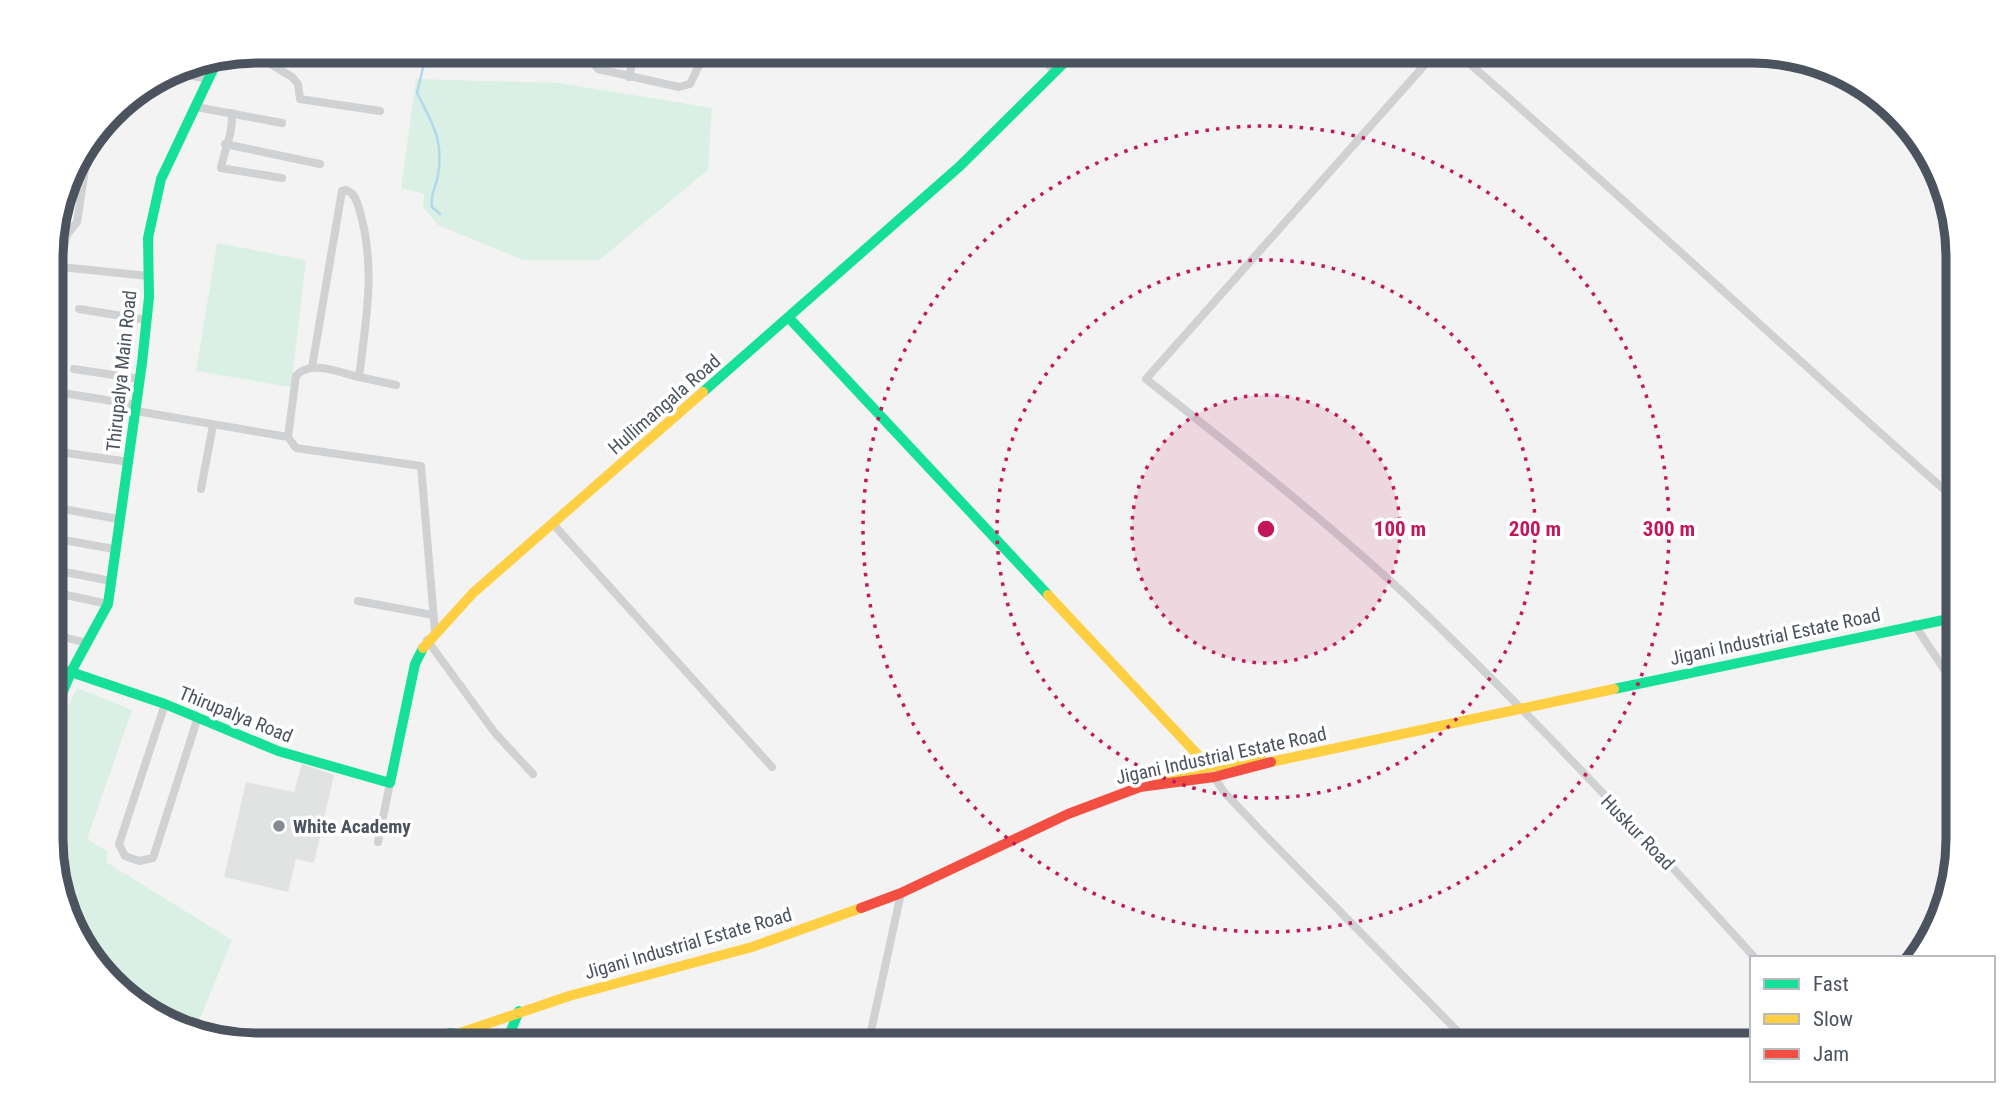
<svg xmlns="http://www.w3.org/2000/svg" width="2009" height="1096" viewBox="0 0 2009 1096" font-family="'Roboto Condensed',sans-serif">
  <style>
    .education { fill: #e1e2e2 }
    .green { fill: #daf0e5 }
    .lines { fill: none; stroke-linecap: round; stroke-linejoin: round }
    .stream { stroke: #b2d9eb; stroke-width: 2.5 }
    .street { stroke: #cfd1d3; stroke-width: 8 }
    .fast { stroke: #16e098; stroke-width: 10 }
    .slow { stroke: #ffcf43; stroke-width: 10 }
    .jam { stroke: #f24e42; stroke-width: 10 }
    .ring { fill: none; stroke: #c2185b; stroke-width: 3.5; stroke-dasharray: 3.5 7 }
    .poi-dot { fill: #868b92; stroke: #fff; stroke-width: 2.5 }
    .labels { text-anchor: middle; stroke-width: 7; stroke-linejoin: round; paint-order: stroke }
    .street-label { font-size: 19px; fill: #4b535e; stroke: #fff }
    .poi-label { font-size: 19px; font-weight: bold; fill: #4b535e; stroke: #fff; text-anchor: start }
    .rim { fill: none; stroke: #4b535e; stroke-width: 9 }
    .centre { fill: #c2185b; stroke: #fff; stroke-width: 3.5 }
    .ring-label { font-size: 21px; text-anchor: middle; font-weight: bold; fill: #c2185b; stroke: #fff; stroke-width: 7; stroke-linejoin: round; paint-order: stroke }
  </style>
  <rect width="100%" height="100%" fill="#f3f3f3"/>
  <polygon class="education" points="302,764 334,775 314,863 296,859 288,892 224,877 246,782 294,792"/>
  <g class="green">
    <polygon points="416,79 559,83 712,108 708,170 599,260 523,260 438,225 423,207 424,194 401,188"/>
    <polygon points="217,243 306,260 291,387 196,371"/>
    <polygon points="77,688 132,710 87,839 108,852 106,862 232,940 195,1031 165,1024 86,954 53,866 52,781 68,706"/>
  </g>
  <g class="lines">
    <path class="stream" d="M 427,51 L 417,93 C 432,123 444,139 438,175 C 436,187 430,194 432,207 L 440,214"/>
    <g class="street">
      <polyline points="594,51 593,63 598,69 679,87 690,84 706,51"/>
      <polyline points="1036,51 1055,72"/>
      <path d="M 1437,51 L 1146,379 C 1236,450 1326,521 1410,599 C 1529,712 1645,836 1755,958"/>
      <path d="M 1455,51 C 1625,198 1788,353 1957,501"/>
      <polyline points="251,52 292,77 298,84 300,99 380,111"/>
      <polyline points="174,69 179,73 208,79"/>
      <polyline points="629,77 635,51"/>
      <polyline points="196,107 282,123"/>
      <path d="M 231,113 C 235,128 224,151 221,168 L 282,178"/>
      <polyline points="89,144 77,222 66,236 61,267 148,276"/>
      <polyline points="225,144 320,164"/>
      <polyline points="70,174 84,176"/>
      <polyline points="53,235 66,236"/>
      <polyline points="79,309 147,320"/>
      <polyline points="51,338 61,267"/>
      <polyline points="74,369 140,379"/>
      <polyline points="359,377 396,385"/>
      <polyline points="69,394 137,405"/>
      <polyline points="136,411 288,437 296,448 421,466 435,632"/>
      <path d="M 288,437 L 296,376 C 310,359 340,373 359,377 C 366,321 376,267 360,212 C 357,202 356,194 346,190 L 342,191 L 312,367"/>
      <polyline points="67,453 129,462"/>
      <polyline points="201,489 213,425"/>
      <polyline points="52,507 118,519"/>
      <polyline points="553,524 772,767"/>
      <polyline points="52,538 114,549"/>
      <polyline points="65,572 111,581"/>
      <polyline points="52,592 108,604"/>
      <polyline points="358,601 433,615"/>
      <polyline points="1914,624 1958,690"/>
      <polyline points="52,634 87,643"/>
      <polyline points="427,640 495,733 533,774"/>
      <polyline points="165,704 119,844 125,856 139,861 153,858 198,717"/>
      <polyline points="1214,777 1224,792 1263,833 1471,1045"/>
      <polyline points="378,842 390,783"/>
      <polyline points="690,1045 692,1039"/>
      <polyline points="868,1045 901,893"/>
    </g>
    <g class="fast">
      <polyline points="789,318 1048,595"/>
      <polyline points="703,392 960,166 1076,51"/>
      <polyline points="52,671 71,672 165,704 278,751 390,783 415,664 423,648"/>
      <polyline points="1614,689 1958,617"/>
      <polyline points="52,718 71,672 108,604 142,363 149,297 148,238 161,179 218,59"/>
      <polyline points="419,1045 450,1033 457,1034"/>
      <polyline points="505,1045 519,1011"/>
    </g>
    <g class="slow">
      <polyline points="1048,595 1209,767"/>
      <polyline points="423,648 473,593 703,392"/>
      <polyline points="1271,762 1614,689"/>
      <polyline points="1158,780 1209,767 1262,760"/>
      <polyline points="443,1045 453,1041 457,1034 569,996 752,947 861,908"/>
    </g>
    <polyline class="jam" points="861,908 901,893 1068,814 1140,787 1214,777 1271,762"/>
  </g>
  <circle cx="1266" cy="529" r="134" fill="#c2185b" fill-opacity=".12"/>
  <g class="ring">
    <circle cx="1266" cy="529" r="134"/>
    <circle cx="1266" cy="529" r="269"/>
    <circle cx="1266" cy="529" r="403"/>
  </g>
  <circle class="poi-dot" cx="279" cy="826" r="7"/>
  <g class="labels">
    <g class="street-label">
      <text transform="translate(121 371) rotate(-84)" y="7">Thirupalya Main Road</text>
      <text transform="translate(664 404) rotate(-41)" y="7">Hullimangala Road</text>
      <text transform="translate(1775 636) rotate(-12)" y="7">Jigani Industrial Estate Road</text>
      <text transform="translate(236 714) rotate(22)" y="7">Thirupalya Road</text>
      <text transform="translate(1221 755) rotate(-12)" y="7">Jigani Industrial Estate Road</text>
      <text transform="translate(1638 832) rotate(46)" y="7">Huskur Road</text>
      <text transform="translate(688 943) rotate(-16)" y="7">Jigani Industrial Estate Road</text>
    </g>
    <g class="poi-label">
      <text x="293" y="833">White Academy</text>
    </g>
  </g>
  <path d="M0 0H2009V1096H0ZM257 63H1752A194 194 0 0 1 1946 257V839A194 194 0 0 1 1752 1033H257A194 194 0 0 1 63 839V257A194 194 0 0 1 257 63Z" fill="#fff" fill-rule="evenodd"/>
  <path class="rim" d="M257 63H1752A194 194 0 0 1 1946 257V839A194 194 0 0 1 1752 1033H257A194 194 0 0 1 63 839V257A194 194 0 0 1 257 63Z"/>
  <circle cx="1266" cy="529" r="10" class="centre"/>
  <g class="ring-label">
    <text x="1400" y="536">100 m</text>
    <text x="1535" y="536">200 m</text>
    <text x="1669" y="536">300 m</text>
  </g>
  <rect x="1750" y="956" width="245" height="126" fill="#ffffff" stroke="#b7babf" stroke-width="2"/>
  <rect x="1764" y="979" width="35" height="10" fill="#16e098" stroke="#b7babf" stroke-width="2"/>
  <text x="1813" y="991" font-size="21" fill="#4b535e">Fast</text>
  <rect x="1764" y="1014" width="35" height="10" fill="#ffcf43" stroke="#b7babf" stroke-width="2"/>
  <text x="1813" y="1026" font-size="21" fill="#4b535e">Slow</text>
  <rect x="1764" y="1049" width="35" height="10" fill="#f24e42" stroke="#b7babf" stroke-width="2"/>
  <text x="1813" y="1061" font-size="21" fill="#4b535e">Jam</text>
</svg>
